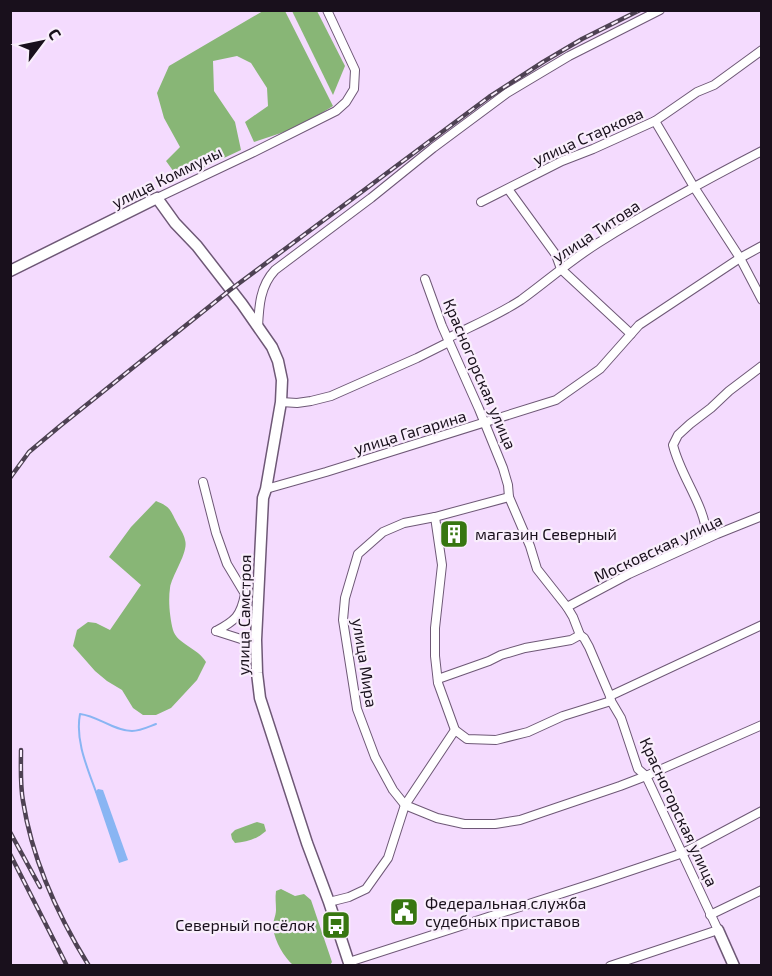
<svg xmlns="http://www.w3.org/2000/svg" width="772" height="976" viewBox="0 0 772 976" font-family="'Exo 2',sans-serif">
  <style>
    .forest { fill: #88b676 }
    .water { fill: #89b5f3 }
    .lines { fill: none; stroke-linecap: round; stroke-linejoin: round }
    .stream { stroke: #89b5f3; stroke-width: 2 }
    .minor-casing { stroke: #6e5876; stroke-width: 10 }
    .tertiary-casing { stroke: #6e5876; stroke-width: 13 }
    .minor { stroke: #fff; stroke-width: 8 }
    .tertiary { stroke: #fff; stroke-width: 10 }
    .rail-casing { stroke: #4e4253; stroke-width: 4.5 }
    .rail { stroke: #f9eefc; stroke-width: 2; stroke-dasharray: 7; stroke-linecap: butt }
    .labels { text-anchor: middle; stroke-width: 4.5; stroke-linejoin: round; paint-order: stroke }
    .street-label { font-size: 16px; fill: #19101c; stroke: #f9eefc }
    .poi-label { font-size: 16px; fill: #19101c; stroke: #f9eefc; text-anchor: start }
  </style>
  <rect width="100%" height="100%" fill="#f4dbfe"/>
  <g class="forest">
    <polygon points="263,11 285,11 333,106 299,127 254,142 245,122 268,106 267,88 251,63 237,56 213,61 214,91 235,122 241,150 179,179 166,161 180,147 164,118 157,93 169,66"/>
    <polygon points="292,11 317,11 345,66 333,95"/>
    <path d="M 156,501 C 171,507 170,510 177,523 C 180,529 184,534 185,540 C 189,552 172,575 170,588 C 168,601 170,618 173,630 C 177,644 198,648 206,662 L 197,680 L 171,708 L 156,715 L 143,715 L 133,708 L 122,690 L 107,681 L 95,671 L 73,646 L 77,630 L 88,622 L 96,623 L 110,630 L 141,585 L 109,557 L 131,527 Z"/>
    <path d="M 257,822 L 264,824 L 266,831 C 257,839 247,842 235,843 L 232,839 L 231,834 L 235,830 Z"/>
    <path d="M 281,889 L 295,896 L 304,894 L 311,900 L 332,962 L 330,965 L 293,965 C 284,957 275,942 273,928 C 272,923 276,916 276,910 C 276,903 275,898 276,891 Z"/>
  </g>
  <polygon class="water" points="98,789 103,790 128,860 119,863 95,792"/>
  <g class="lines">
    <path class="stream" d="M 96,792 C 87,767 75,740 80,714 C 98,716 114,731 132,731 C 140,731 148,727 156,724"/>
    <g class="minor-casing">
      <g id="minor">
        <polyline points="655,121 694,187 740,258 762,300"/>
        <polyline points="508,189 556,255 561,269 631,334"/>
        <polyline points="157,198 252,153 336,111 346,102 354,89 355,70 327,10"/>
        <polyline points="481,202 562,161 593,149 655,121 697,92 714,85 762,50"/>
        <polyline points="425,279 442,326 479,409 503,468 508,485 509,497 530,546 537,569 567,607 573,617 580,635 584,638 589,647 610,696 611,701 621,718 638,769 646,776 718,930 610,966"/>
        <path d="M 258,327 C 259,306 260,286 275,270 L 371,198 L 433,148 L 507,93 L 569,56 L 660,10"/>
        <path d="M 448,338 C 472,326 498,315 521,300 C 547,281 571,260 598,243 C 651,210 706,180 762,151"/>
        <polyline points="281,402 297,403 311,401 331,396 417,358 449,342"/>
        <path d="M 203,482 L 216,533 L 227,564 L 245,594 C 241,616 235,621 216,631"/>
        <polyline points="266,489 326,472 556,400 600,369 639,325 740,258 762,246"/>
        <polyline points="509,497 435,517 404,523 383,532 358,554 345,598 343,620 357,709 375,757 393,790 405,805 437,818 464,824 495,824 520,820 620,786 646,776 762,725"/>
        <polyline points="435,517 442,565 435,628 435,656 438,683 455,730 467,739 496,740 528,732 563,716 611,701"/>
        <path d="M 707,538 C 705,504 681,478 673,445 L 678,435 L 690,424 L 711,408 L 729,391 L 762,366"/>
        <polyline points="567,607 629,574 717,534 762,516"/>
        <polyline points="216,631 244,640 256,640"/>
        <polyline points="438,679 489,661 501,655 525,648 571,640 580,635"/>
        <polyline points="610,696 762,625"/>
        <polyline points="329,902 349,897 366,889 388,858 405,805 455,730"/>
        <polyline points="710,915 762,890"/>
        <polyline points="349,962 597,882 683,853 762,811"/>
      </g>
    </g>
    <g class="tertiary-casing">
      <g id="tertiary">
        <polyline points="10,271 157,198 175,223 197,246 242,304 272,347 278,361 282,380 281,402 266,489 263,498 256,640 257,673 260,698 307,843 329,902 350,966"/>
        <polyline points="718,930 734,966"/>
      </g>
    </g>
    <use href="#minor" class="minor"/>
    <use href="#tertiary" class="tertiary"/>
    <g class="rail-casing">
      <g id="rail">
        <polyline points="10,478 29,452 60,426 230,290 450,126 489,97 543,62 582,39 640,10"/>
        <path d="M 21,750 C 21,767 20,784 23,801 C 32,859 58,916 89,966"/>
        <polyline points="10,832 40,887"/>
        <polyline points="10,854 67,966"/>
      </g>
    </g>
    <use href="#rail" class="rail"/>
  </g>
  <defs>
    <g id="building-square" transform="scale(1.5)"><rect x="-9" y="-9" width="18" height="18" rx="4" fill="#377611" stroke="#f9eefc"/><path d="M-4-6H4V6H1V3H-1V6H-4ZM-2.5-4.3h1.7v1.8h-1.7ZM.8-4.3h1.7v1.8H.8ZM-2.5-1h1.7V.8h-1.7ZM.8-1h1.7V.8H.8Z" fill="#fff"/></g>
    <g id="civic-square" transform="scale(1.5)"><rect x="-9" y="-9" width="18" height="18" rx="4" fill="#377611" stroke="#f9eefc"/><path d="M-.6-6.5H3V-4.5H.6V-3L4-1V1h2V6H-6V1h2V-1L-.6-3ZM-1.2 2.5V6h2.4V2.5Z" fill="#fff"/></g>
    <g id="bus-square" transform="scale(1.5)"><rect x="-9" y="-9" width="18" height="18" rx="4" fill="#377611" stroke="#f9eefc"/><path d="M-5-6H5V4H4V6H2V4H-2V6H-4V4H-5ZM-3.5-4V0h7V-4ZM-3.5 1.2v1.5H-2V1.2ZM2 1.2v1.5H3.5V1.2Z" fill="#fff"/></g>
  </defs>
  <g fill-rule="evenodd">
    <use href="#building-square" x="454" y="534"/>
    <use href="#civic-square" x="404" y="912"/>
    <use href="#bus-square" x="336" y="925"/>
  </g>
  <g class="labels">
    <g class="street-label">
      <text transform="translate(588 136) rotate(-24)" y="6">улица Старкова</text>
      <text transform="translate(167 177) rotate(-26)" y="6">улица Коммуны</text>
      <text transform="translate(596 231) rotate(-33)" y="6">улица Титова</text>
      <text transform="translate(480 374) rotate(67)" y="6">Красногорская улица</text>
      <text transform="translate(410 432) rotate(-17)" y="6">улица Гагарина</text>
      <text transform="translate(658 548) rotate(-25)" y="6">Московская улица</text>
      <text transform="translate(244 615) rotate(-89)" y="6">улица Самстроя</text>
      <text transform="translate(365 663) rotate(81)" y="6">улица Мира</text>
      <text transform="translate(679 812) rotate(65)" y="6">Красногорская улица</text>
    </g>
    <g class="poi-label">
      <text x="475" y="540">магазин Северный</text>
      <text x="425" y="909">Федеральная служба<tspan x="425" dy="18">судебных приставов</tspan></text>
      <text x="315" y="931" text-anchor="end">Северный посёлок</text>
    </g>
  </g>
  <rect width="772" height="976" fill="none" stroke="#19101c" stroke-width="24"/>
  <g transform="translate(42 42) rotate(58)" stroke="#f9eefc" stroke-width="4.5" paint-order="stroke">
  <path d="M0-4.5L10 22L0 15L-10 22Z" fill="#19101c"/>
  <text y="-9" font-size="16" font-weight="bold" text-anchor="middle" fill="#19101c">С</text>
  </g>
</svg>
